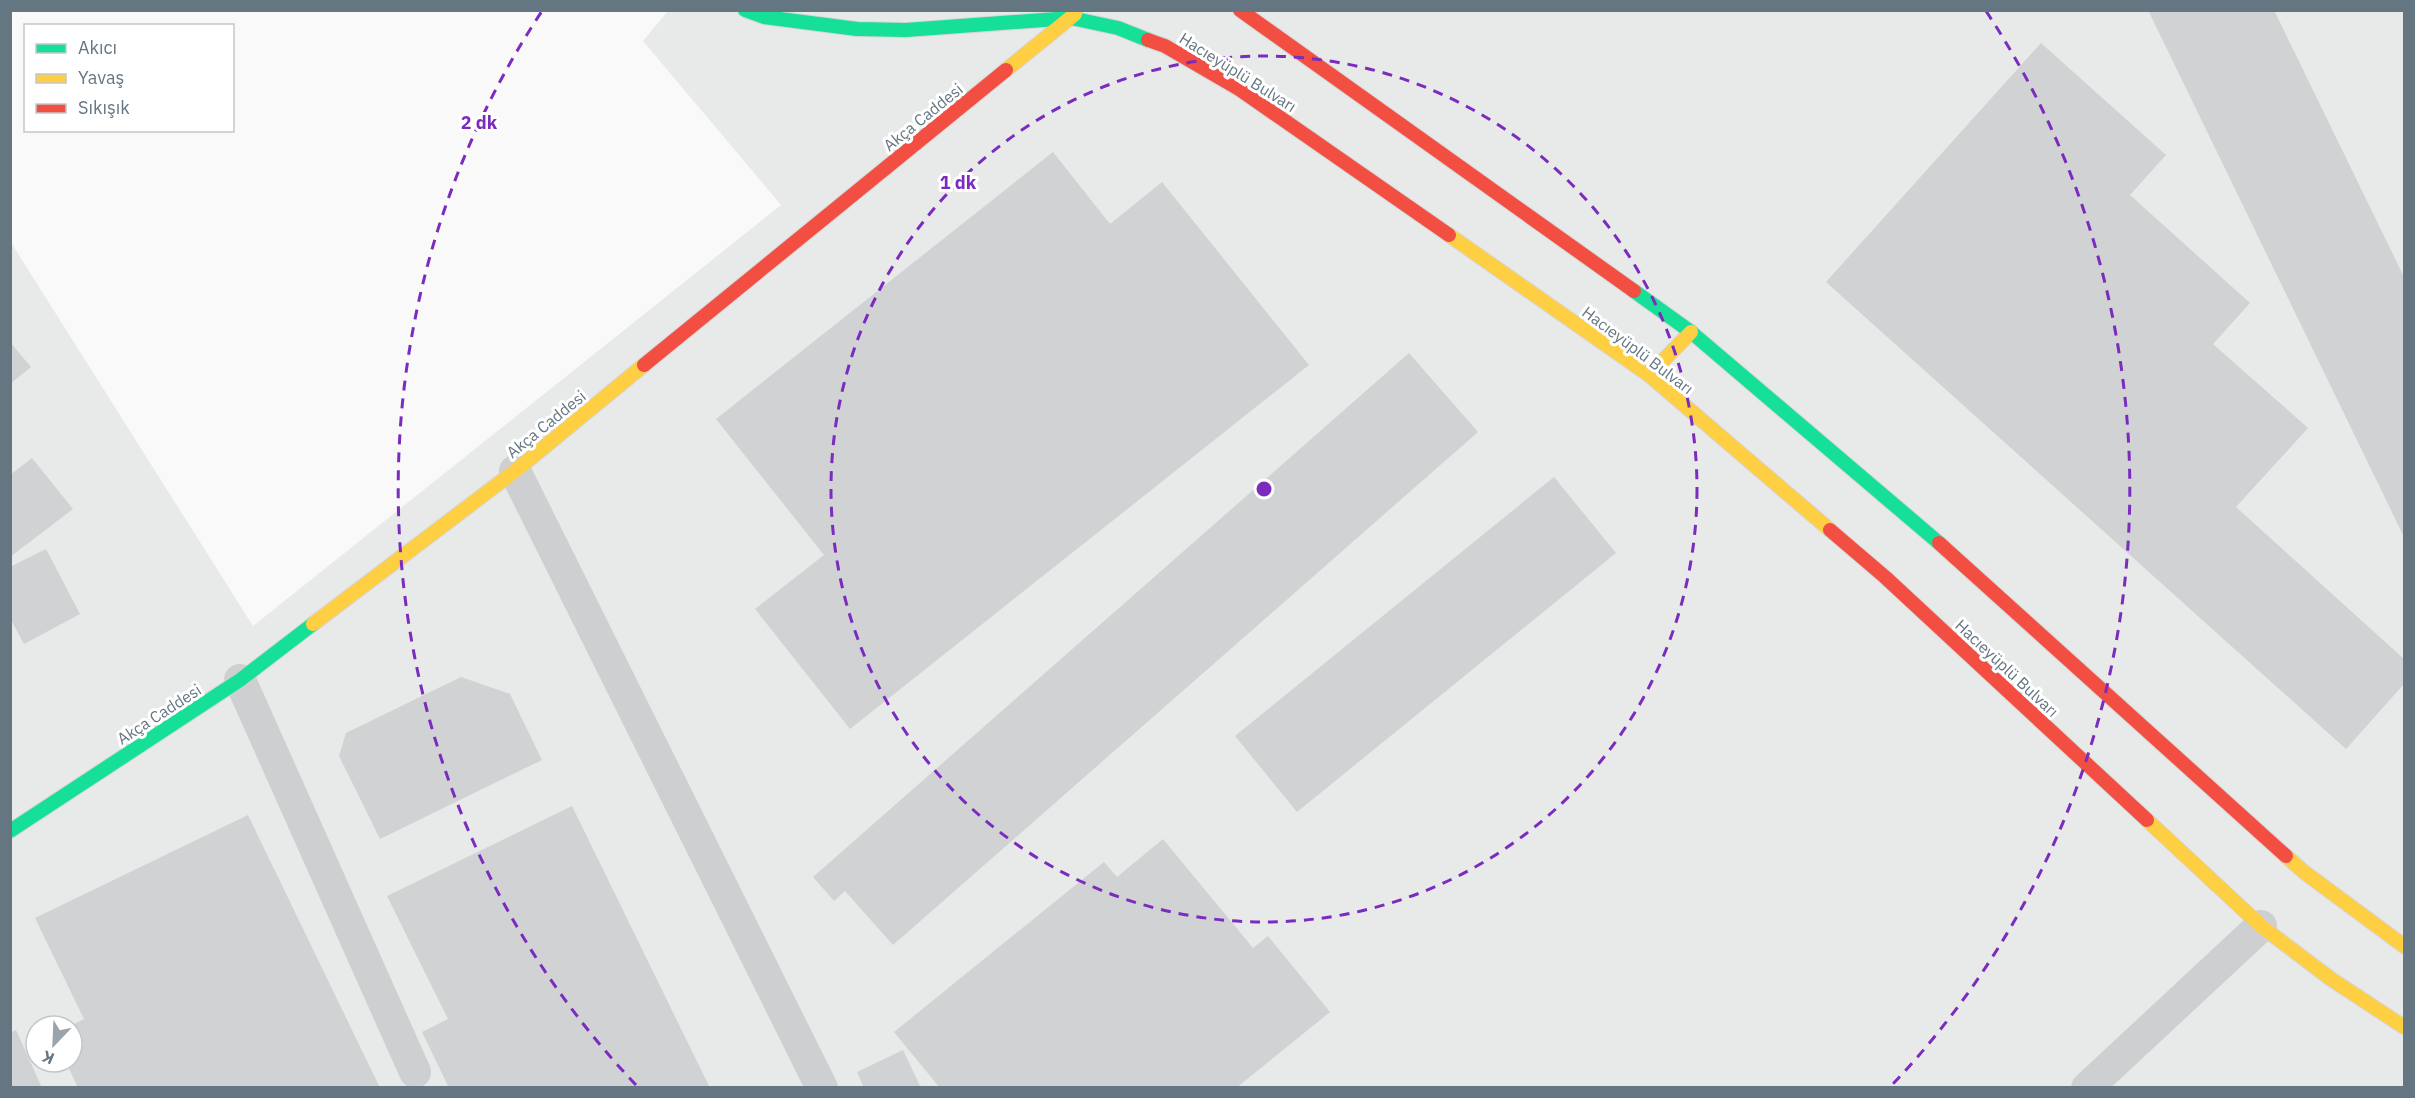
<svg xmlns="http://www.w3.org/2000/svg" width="2415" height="1098" viewBox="0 0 2415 1098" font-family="'IBM Plex Sans',sans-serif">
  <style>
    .built { fill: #e8e9e9; fill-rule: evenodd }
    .building { fill: #d0d2d3 }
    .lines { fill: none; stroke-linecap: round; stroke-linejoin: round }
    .fast-casing { stroke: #d5d6d7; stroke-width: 16 }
    .slow-casing { stroke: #d5d6d7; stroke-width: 16 }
    .jam-casing { stroke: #d5d6d7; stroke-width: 16 }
    .street { stroke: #cecfd0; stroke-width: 32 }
    .fast { stroke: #16e098; stroke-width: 14 }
    .slow { stroke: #ffcf43; stroke-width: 14 }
    .jam { stroke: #f24e42; stroke-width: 14 }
    .ring { fill: none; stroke: #7b2cbf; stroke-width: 3; stroke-dasharray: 10 8 }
    .labels { text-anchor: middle; stroke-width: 6; stroke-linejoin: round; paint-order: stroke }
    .street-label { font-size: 16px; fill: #657683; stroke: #fff }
    .centre { fill: #7b2cbf; stroke: #fff; stroke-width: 3 }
    .ring-label { font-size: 18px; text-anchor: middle; font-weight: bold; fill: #7b2cbf; stroke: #fff; stroke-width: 6; stroke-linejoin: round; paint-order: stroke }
  </style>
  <rect width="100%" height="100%" fill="#f9f9f9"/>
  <path class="built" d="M 668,11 L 2404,11 L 2404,1087 L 11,1087 L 10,241 L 253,626 L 781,205 L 643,41 ZM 36,1026 L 72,1026 L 72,1062 L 36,1062 Z"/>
  <g class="building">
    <polygon points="2148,10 2274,10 2404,277 2404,537"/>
    <polygon points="2041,43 2166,155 2130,195 2250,303 2213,344 2308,428 2236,507 2404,659 2404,684 2346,749 1826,282"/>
    <polygon points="1053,152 1110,224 1162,182 1309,365 850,729 755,609 824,555 716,419"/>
    <polygon points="10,342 31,367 10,384"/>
    <polygon points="1409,353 1478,432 893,945 845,891 834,901 813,877"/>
    <polygon points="32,458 73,509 10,557 10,475"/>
    <polygon points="1554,477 1616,553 1297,812 1235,736"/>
    <polygon points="46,549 80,614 24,644 10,618 10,567"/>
    <polygon points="461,677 510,694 542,760 380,839 339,756 346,733"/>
    <polygon points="572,806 710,1088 449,1088 422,1032 448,1019 387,896"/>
    <polygon points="248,815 380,1088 78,1088 66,1062 72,1062 72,1025 84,1019 35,918"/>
    <polygon points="1163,839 1253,948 1268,936 1330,1012 1236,1088 940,1088 894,1032 1104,862 1117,877"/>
    <polygon points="16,1030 42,1088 10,1088 10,1033"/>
    <polygon points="903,1050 921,1088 864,1088 857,1072"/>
  </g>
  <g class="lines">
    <g class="fast-casing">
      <g id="fast">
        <polyline points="745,10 764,17 857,29 906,30 1071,18 1118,28 1148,40"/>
        <polyline points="1634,291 1691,332 1939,543"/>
        <polyline points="10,831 240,680 313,624"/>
      </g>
    </g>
    <g class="slow-casing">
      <g id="slow">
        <polyline points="1006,70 1075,14"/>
        <polyline points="1449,235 1649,375 1830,530"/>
        <polyline points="1649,375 1691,332"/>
        <polyline points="313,624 515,471 644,365"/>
        <polyline points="2147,820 2261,926 2331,979 2404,1027"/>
        <polyline points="2286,856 2304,872 2404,946"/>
      </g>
    </g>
    <g class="jam-casing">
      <g id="jam">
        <polyline points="1240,10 1634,291"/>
        <polyline points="1148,40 1165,46 1239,89 1449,235"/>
        <polyline points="644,365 1006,70"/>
        <polyline points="1830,530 1885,577 2147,820"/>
        <polyline points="1939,543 2286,856"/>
      </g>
    </g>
    <g class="street">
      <polyline points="515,471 822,1088"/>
      <polyline points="240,680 415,1072"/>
      <polyline points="2087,1088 2261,926"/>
    </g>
    <use href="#fast" class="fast"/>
    <use href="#slow" class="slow"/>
    <use href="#jam" class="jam"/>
  </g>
  <g class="ring">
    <circle cx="1264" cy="489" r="433"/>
    <path d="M636 1085A866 866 0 0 1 542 11M1986 11A866 866 0 0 1 1892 1085"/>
  </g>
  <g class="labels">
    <g class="street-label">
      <text transform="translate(1238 72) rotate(32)" y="6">Hacıeyüplü Bulvarı</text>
      <text transform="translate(923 117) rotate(-39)" y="6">Akça Caddesi</text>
      <text transform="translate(1638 350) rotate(37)" y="6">Hacıeyüplü Bulvarı</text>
      <text transform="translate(546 424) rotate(-39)" y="6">Akça Caddesi</text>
      <text transform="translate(2007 668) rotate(43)" y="6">Hacıeyüplü Bulvarı</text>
      <text transform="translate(159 714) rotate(-33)" y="6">Akça Caddesi</text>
    </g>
  </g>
  <circle cx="1264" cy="489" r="9" class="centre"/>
  <g class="ring-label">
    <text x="479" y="129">2 dk</text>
    <text x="958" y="189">1 dk</text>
  </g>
  <rect width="2415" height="1098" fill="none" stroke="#657683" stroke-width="24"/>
  <rect x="24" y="24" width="210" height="108" fill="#ffffff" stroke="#c1c8cd" stroke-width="1.5"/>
  <rect x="36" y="44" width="30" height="9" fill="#16e098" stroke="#c1c8cd" stroke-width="1.5"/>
  <text x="78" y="54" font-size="18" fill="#657683">Akıcı</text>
  <rect x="36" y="74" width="30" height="9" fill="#ffcf43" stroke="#c1c8cd" stroke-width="1.5"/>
  <text x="78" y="84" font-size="18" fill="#657683">Yavaş</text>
  <rect x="36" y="104" width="30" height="9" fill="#f24e42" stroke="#c1c8cd" stroke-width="1.5"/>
  <text x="78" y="114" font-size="18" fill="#657683">Sıkışık</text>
  <g transform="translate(54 1044) rotate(203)"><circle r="28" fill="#ffffff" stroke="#c1c8cd" stroke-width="1.5"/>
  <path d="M0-4.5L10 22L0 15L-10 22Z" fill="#99a4ac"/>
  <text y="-9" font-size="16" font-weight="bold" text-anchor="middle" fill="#657683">K</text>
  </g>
</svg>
